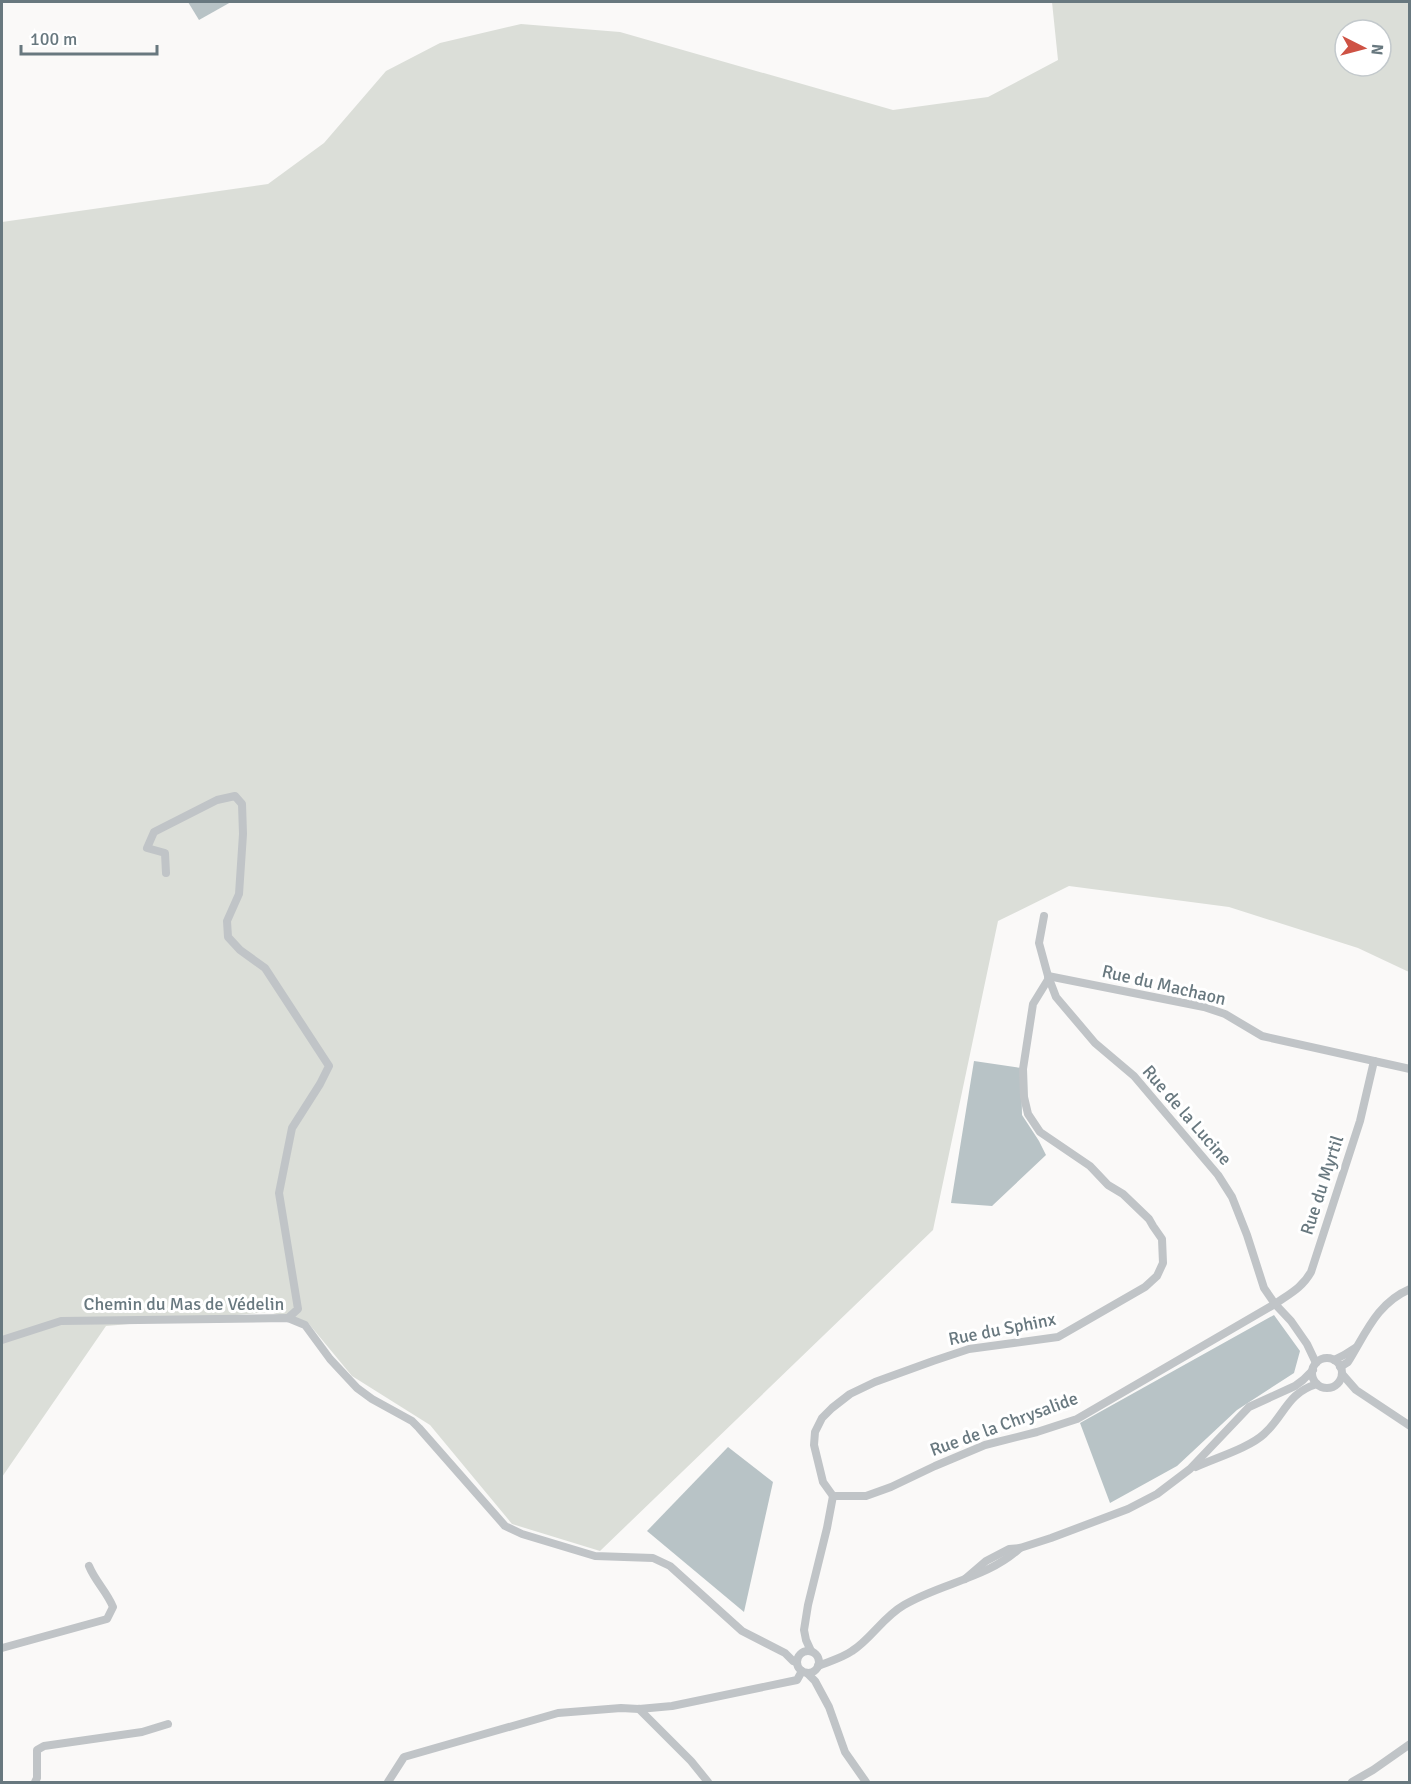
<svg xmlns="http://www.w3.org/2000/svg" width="1411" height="1784" viewBox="0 0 1411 1784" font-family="Signika,sans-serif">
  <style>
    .green { fill: #dbded8; fill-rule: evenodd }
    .water { fill: #b8c3c6 }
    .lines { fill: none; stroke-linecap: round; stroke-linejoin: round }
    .street { stroke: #c0c4c7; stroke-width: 8 }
    .labels { text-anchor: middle; stroke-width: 6; stroke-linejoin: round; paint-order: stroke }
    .street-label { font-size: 18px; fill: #68787f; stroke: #fff }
  </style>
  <rect width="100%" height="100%" fill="#faf9f8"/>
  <path class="green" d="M 1052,2 L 1409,2 L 1409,972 L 1358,948 L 1229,907 L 1069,886 L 998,921 L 933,1230 L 600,1551 L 512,1524 L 430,1425 L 352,1376 L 309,1324 L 270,1312 L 106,1326 L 2,1477 L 2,222 L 268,184 L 324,143 L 386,71 L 440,43 L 521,24 L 620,32 L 893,110 L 988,97 L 1058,60 ZM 1345,30 L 1381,30 L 1381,66 L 1345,66 Z"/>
  <g class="water">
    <polygon points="188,2 231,2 199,20"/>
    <polygon points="974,1061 1021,1068 1022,1115 1039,1141 1046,1155 992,1206 951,1203"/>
    <polygon points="1274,1315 1300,1351 1294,1373 1237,1410 1177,1466 1110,1503 1080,1423"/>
    <polygon points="728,1447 773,1482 744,1612 647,1531"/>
  </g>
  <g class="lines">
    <g class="street">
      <polyline points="166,873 165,853 147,848 154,832 217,800 235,796 242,804 243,834 239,894 227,921 228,937 240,950 265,968 329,1066 320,1084 292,1128 279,1193 298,1309 288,1318"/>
      <polyline points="1044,916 1039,943 1048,976 1056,997 1095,1043 1134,1076 1218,1175 1232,1197 1247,1235 1264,1288 1275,1304 1291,1321 1307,1344 1316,1363"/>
      <polyline points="1048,976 1204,1007 1225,1014 1262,1036 1410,1069"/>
      <polyline points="2,1340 61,1321 288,1318 305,1325 330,1359 357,1388 372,1399 412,1421 419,1428 505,1526 522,1534 595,1556 653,1558 670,1566 742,1631 785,1653 793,1661 797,1662"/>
      <circle cx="1327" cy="1373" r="15"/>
      <polyline points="1334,1360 1344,1355 1355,1348"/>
      <path d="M 1340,1367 L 1348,1362 C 1366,1333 1377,1303 1410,1289"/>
      <polyline points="1342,1374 1356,1390 1410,1426"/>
      <path d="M 1196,1467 C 1215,1458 1249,1448 1264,1434 C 1285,1415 1287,1393 1317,1384"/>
      <polyline points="833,1496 823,1482 814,1445 815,1432 822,1418 832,1408 850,1394 875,1382 933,1361 969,1349 1058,1337 1145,1287 1157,1276 1163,1263 1162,1239 1153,1226 1149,1219 1123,1194 1108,1185 1090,1166 1040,1132 1028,1114 1024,1097 1023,1069 1033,1004 1049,978"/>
      <polyline points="965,1579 986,1561 1009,1549 1020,1548 1051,1538 1128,1509 1157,1494 1190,1469 1249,1407 1295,1386 1303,1380 1313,1370"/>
      <path d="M 2,1648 L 107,1619 L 113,1607 C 107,1592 95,1581 89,1566"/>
      <path d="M 811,1651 L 806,1640 L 804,1630 L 808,1605 L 827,1528 L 833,1496 L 866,1496 L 891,1487 L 935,1466 L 985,1445 L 1037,1432 L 1077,1419 L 1275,1304 C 1289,1294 1302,1288 1311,1272 L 1360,1121 L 1374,1061"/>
      <circle cx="808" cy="1662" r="11"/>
      <path d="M 818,1666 C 830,1661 842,1658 852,1651 C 871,1639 883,1617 904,1605 C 941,1583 988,1578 1020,1548"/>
      <polyline points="807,1673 815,1681 829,1707 845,1752 866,1782"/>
      <polyline points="639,1709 691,1761 708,1782"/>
      <polyline points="35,1782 37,1778 37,1750 44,1746 142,1732 168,1724"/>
      <polyline points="388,1782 404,1757 558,1713 621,1708 639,1709 672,1706 797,1680 802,1671"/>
      <polyline points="1352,1782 1373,1770 1410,1744"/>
    </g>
  </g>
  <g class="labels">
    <g class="street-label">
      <text transform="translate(1164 985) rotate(13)" y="6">Rue du Machaon</text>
      <text transform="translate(1187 1115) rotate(49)" y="6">Rue de la Lucine</text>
      <text transform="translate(1322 1185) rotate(-72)" y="6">Rue du Myrtil</text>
      <text x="184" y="1310">Chemin du Mas de Védelin</text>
      <text transform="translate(1002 1329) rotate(-11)" y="6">Rue du Sphinx</text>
      <text transform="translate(1004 1424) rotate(-20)" y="6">Rue de la Chrysalide</text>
    </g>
  </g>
  <rect width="1411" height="1784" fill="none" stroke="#68787f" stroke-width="6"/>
  <g transform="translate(1363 48) rotate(96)"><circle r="28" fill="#ffffff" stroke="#c3c9cc" stroke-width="1.5"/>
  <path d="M0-4.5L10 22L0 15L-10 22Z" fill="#ce5244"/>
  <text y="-9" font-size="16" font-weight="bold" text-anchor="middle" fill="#68787f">N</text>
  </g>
  <path d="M21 45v9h136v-9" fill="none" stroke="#68787f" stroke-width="3"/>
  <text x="30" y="45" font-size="18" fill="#68787f" stroke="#ffffff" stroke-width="4.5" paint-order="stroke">100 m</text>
</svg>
